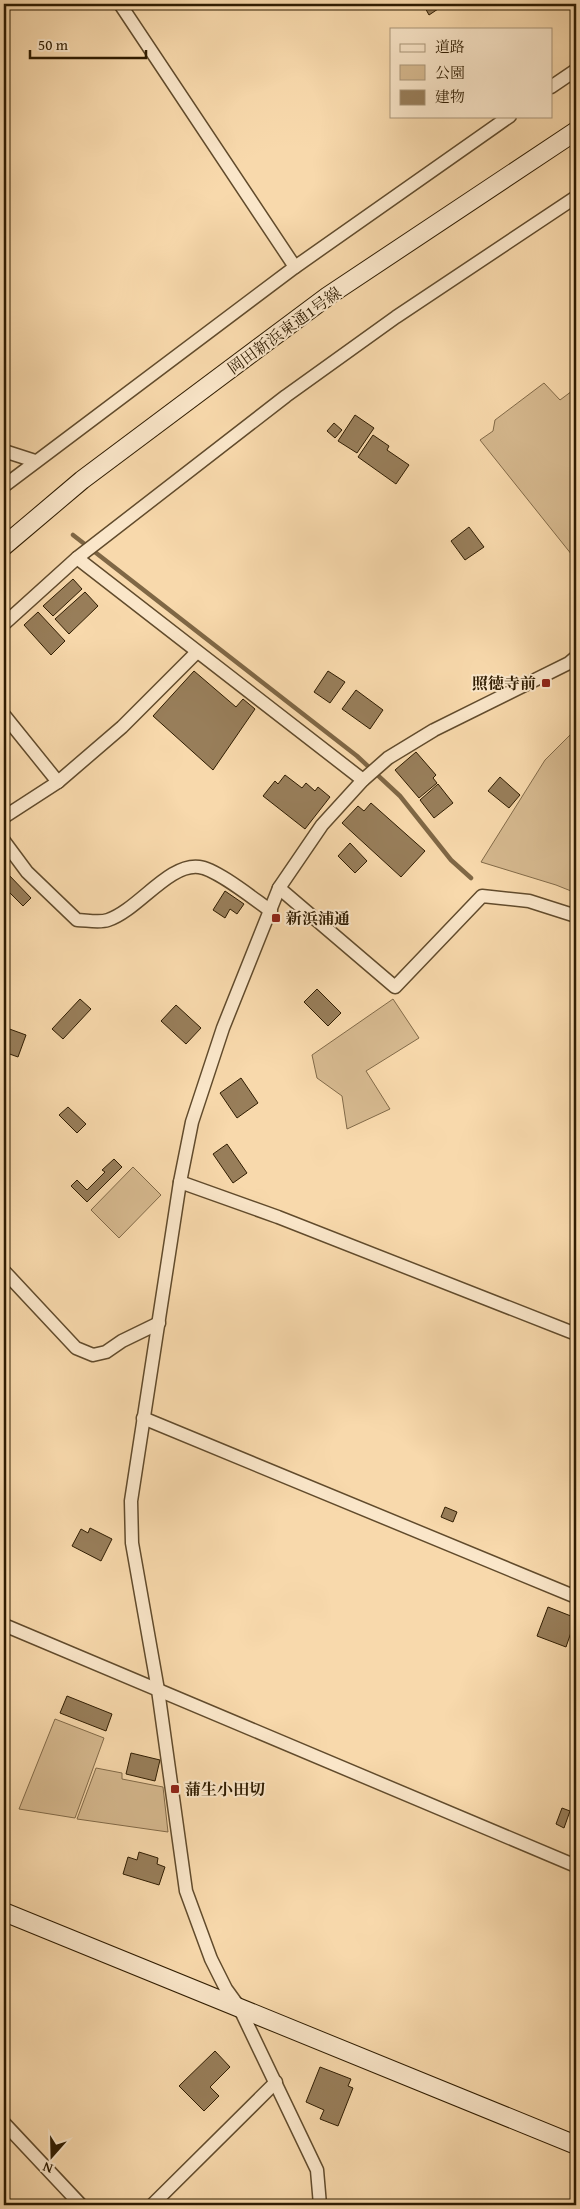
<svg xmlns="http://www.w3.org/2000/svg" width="580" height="2209" viewBox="0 0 580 2209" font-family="'Gentium Book Plus','Noto Serif JP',serif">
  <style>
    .green { fill: #d6b98f; stroke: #826a48 }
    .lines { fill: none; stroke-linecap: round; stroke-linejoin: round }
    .stream { stroke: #7f6745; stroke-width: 4.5 }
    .building { fill: #987e5a; stroke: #2f1c01 }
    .street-casing { stroke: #614b2c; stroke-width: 15 }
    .secondary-casing { stroke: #2f1c01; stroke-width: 20 }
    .street { stroke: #fae6c9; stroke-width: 12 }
    .secondary { stroke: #fae6c9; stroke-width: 18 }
    .poi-dot { fill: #8f2418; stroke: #fae6c9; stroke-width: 2 }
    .labels { text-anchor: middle; stroke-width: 4; stroke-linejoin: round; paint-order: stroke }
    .street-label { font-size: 16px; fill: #2f1c01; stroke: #fae6c9 }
    .poi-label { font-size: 16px; font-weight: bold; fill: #2f1c01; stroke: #fae6c9; text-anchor: start }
  </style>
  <rect width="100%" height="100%" fill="#f8d9ac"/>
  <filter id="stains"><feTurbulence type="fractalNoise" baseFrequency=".004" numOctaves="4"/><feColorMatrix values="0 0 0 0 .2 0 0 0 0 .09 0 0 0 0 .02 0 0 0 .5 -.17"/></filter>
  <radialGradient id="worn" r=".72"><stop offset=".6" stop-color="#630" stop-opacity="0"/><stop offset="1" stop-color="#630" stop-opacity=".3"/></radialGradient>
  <g class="green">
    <polygon points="544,383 560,400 576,388 576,560 480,440 493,431 495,420"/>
    <polygon points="576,729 576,893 556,885 481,862 545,760"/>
    <polygon points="393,999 419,1038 366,1071 390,1109 347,1129 342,1096 317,1078 312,1055"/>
    <polygon points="133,1167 161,1195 119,1238 91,1210"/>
    <polygon points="55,1719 104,1738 75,1818 19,1809"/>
    <polygon points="96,1768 122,1773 122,1779 163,1787 168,1832 77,1819"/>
  </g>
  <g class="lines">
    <polyline class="stream" points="73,535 357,756 400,796 451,860 471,878"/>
  </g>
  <g class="building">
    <polygon points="423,4 439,4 441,7 429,15"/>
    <polygon points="355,415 374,428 357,453 338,441"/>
    <polygon points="334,423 342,430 335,438 327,431"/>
    <polygon points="373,435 389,446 387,450 409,465 396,484 358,457"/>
    <polygon points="469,527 484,547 465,560 451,541"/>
    <polygon points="73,579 82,589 53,616 43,606"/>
    <polygon points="85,592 98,606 69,634 55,619"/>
    <polygon points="38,612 65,641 51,655 24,625"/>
    <polygon points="194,671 236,707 243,699 255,709 213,770 153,716"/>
    <polygon points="328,671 345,682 330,703 314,692"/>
    <polygon points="356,690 383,710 370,729 342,709"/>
    <polygon points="416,752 436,775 433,778 437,783 419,798 395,770"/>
    <polygon points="285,775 302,788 306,783 315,791 318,787 330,797 305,829 263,796 275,781 278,784"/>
    <polygon points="500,777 520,795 509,808 488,791"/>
    <polygon points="438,784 453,803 434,818 420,800"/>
    <polygon points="371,803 425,851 401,877 342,823 358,806 364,811"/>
    <polygon points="350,843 367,861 355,873 338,856"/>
    <polygon points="8,874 31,898 23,906 4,887 4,879"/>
    <polygon points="225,891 244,904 237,914 230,909 225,918 213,910"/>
    <polygon points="317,989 341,1013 328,1026 304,1002"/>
    <polygon points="80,999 91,1009 63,1039 52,1029"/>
    <polygon points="176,1005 201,1028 186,1044 161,1021"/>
    <polygon points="4,1027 26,1035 18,1057 4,1052"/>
    <polygon points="241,1078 258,1103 237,1118 220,1093"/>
    <polygon points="68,1107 86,1124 77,1133 59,1115"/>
    <polygon points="227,1144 247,1173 233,1183 213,1154"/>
    <polygon points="114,1159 122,1167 87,1202 71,1186 77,1180 87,1190 105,1172 102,1170"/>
    <polygon points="445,1507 457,1512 453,1522 441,1517"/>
    <polygon points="90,1528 112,1539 101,1561 72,1546 81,1529 88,1533"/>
    <polygon points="548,1607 576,1618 566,1647 537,1636"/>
    <polygon points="67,1696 112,1714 106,1731 60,1713"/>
    <polygon points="131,1753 160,1760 155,1781 126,1774"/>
    <polygon points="562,1808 570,1811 564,1828 556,1824"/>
    <polygon points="139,1852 158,1858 157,1864 165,1867 159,1885 123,1874 128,1857 137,1860"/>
    <polygon points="215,2051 230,2067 210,2087 219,2096 204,2111 179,2086"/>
    <polygon points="320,2067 351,2079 348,2086 353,2088 338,2126 320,2119 324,2110 306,2102"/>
  </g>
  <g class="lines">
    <g class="street-casing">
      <g id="street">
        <polyline points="551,87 576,70"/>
        <polyline points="295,267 510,116"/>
        <polyline points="4,451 35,461"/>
        <polyline points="4,486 295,267 120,4"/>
        <polyline points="77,558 363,780"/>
        <polyline points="4,624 77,558 286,396 396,317 576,197"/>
        <polyline points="4,715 58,782"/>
        <polyline points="4,817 58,782 122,727 197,652"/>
        <path d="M 4,841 L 27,872 L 77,920 C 86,920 99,923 108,920 C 138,910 169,863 199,867 C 217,869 255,900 271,911"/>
        <polyline points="279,888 395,987 482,896 529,901 576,916"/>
        <polyline points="180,1182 278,1217 576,1334"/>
        <polyline points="4,1271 76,1348 93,1355 106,1352 122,1341 159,1323"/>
        <polyline points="143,1418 576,1597"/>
        <polyline points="4,1625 576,1866"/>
        <polyline points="4,2123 81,2205"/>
        <polyline points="152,2205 276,2082"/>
        <polyline points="320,2205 317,2170 239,2007 226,1989 211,1959 186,1891 158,1690 132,1543 131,1501 180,1182 192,1122 223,1028 279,888 322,825 363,780 388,758 434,730 569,663 576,657"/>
      </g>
    </g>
    <g class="secondary-casing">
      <g id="secondary">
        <polyline points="4,546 82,480 328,296 576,131"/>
        <polyline points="4,1912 576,2145"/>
      </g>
    </g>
    <use href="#street" class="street"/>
    <use href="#secondary" class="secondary"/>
  </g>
  <g class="poi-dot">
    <rect x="541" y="678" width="10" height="10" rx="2.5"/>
    <rect x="271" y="913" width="10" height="10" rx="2.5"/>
    <rect x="170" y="1784" width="10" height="10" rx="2.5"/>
  </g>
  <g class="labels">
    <g class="street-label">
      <text transform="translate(284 330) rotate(-36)" y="6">岡田新浜東通1号線</text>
    </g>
    <g class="poi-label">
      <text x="536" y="689" text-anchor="end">照徳寺前</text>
      <text x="286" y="924">新浜浦通</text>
      <text x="185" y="1795">蒲生小田切</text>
    </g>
  </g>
  <rect width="580" height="2209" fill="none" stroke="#f8d9ac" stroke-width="20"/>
  <rect x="5" y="5" width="570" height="2199" fill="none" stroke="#2f1c01" stroke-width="2.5"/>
  <rect x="10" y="10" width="560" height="2189" fill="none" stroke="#2f1c01"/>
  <rect x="390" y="28" width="162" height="90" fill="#fae6c9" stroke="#a99579"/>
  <rect x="400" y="44" width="25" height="8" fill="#fae6c9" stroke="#a99579"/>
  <text x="435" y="52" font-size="15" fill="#2f1c01">道路</text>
  <rect x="400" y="65" width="25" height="15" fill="#d6b98f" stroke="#a99579"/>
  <text x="435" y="78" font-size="15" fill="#2f1c01">公園</text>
  <rect x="400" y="90" width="25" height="15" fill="#987e5a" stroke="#a99579"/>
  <text x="435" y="102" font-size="15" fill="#2f1c01">建物</text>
  <g transform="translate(52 2156) rotate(200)" stroke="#fae6c9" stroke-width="4" paint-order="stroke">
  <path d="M0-4L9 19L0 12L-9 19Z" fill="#2f1c01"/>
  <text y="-8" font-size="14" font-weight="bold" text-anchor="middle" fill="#2f1c01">N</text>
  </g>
  <path d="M30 50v8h116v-8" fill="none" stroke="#2f1c01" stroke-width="2.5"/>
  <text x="38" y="50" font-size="15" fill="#2f1c01" stroke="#fae6c9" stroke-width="4" paint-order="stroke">50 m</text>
  <rect width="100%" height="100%" filter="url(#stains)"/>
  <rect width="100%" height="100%" fill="url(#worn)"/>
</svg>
